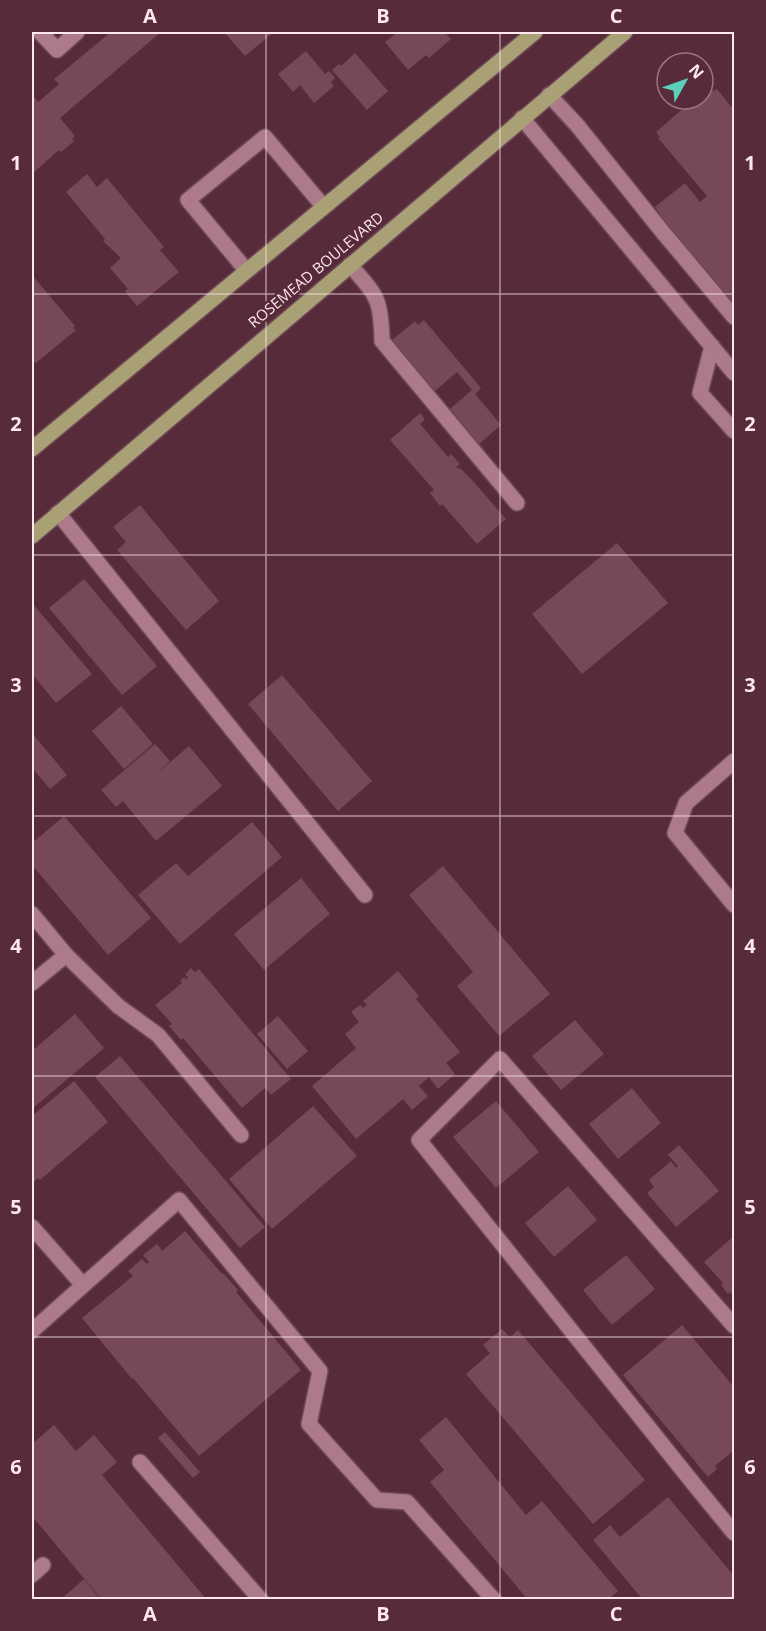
<svg xmlns="http://www.w3.org/2000/svg" width="766" height="1631" viewBox="0 0 766 1631" font-family="'Open Sans',sans-serif">
  <style>
    .building { fill: #774857 }
    .lines { fill: none; stroke-linecap: round; stroke-linejoin: round }
    .minor-casing { stroke: #6e4956; stroke-width: 18 }
    .major-casing { stroke: #6e4956; stroke-width: 18 }
    .minor { stroke: #ad7a8a; stroke-width: 15 }
    .major { stroke: #aaa075; stroke-width: 15 }
    .grid { fill: none; stroke: #fee7ed; stroke-width: 1.5; stroke-opacity: 0.55 }
    .labels { text-anchor: middle; stroke-width: 5; stroke-linejoin: round; paint-order: stroke }
    .street-label { font-size: 15px; fill: #fee7ed; stroke: #572b3a }
    .neatline { fill: none; stroke: #fee7ed; stroke-width: 2 }
    .grid-label { font-size: 20px; text-anchor: middle; font-weight: bold; fill: #fee7ed }
  </style>
  <rect width="100%" height="100%" fill="#572b3a"/>
  <g class="building">
    <polygon points="111,32 161,32 60,118 75,136 72,139 74,141 61,152 59,150 32,174 32,94 38,102 59,84 54,79"/>
    <polygon points="224,32 274,32 245,56"/>
    <polygon points="393,32 444,32 451,39 429,58 426,55 408,70 385,42 395,34"/>
    <polygon points="306,51 325,74 329,71 335,78 331,82 334,86 314,103 300,85 293,92 278,74"/>
    <polygon points="355,53 388,91 367,110 332,70 339,64 341,66"/>
    <polygon points="709,86 713,91 717,89 734,110 734,306 669,228 655,207 685,183 700,202 707,196 658,138 660,137 656,132 694,99 703,99 703,92"/>
    <polygon points="87,174 97,187 107,178 164,247 160,250 179,272 137,306 125,291 128,289 110,268 121,258 103,241 105,239 66,192"/>
    <polygon points="32,275 75,326 73,328 76,330 36,363 33,361 32,362"/>
    <polygon points="424,320 481,388 475,394 501,425 479,444 450,409 472,390 457,372 435,391 392,340 415,321 418,325"/>
    <polygon points="420,413 425,419 420,424 448,457 451,454 460,464 456,467 459,469 460,468 471,479 506,519 477,544 442,504 440,506 430,493 434,490 390,440"/>
    <polygon points="140,505 219,601 186,630 117,550 126,542 113,527"/>
    <polygon points="617,543 668,603 582,674 532,614"/>
    <polygon points="84,579 157,666 122,695 49,608"/>
    <polygon points="32,603 92,674 56,703 32,674"/>
    <polygon points="282,675 372,781 338,811 248,704"/>
    <polygon points="121,706 153,744 124,769 92,731"/>
    <polygon points="32,733 67,775 50,789 32,768"/>
    <polygon points="155,744 170,761 154,776 189,746 222,786 156,841 123,801 116,807 101,790"/>
    <polygon points="64,816 151,918 108,955 32,865 32,843"/>
    <polygon points="252,822 282,857 180,944 138,895 176,863 188,876"/>
    <polygon points="443,866 550,994 499,1036 457,986 473,972 409,895"/>
    <polygon points="301,878 330,914 264,970 234,934"/>
    <polygon points="191,968 195,972 199,969 291,1079 271,1095 265,1088 242,1108 183,1038 181,1040 169,1026 172,1024 155,1005 182,983 180,981 184,977 186,979 188,978 185,974"/>
    <polygon points="398,971 419,996 416,999 460,1052 446,1063 455,1074 438,1089 429,1077 419,1086 428,1096 412,1110 403,1099 356,1139 312,1086 356,1048 345,1034 359,1022 351,1012 360,1005 363,1008 367,1005 363,1001"/>
    <polygon points="75,1014 104,1048 32,1109 32,1051"/>
    <polygon points="278,1016 308,1051 287,1069 257,1034"/>
    <polygon points="575,1020 604,1054 561,1090 532,1056"/>
    <polygon points="120,1056 265,1227 240,1248 95,1077"/>
    <polygon points="74,1081 108,1122 40,1180 38,1178 32,1184 32,1116"/>
    <polygon points="632,1088 661,1123 618,1159 589,1124"/>
    <polygon points="496,1101 539,1152 496,1188 453,1137"/>
    <polygon points="313,1106 357,1156 272,1229 229,1179"/>
    <polygon points="679,1145 719,1191 676,1227 647,1193 654,1187 649,1180 671,1161 676,1168 678,1166 668,1155"/>
    <polygon points="568,1186 597,1220 554,1257 525,1223"/>
    <polygon points="185,1231 222,1274 223,1273 238,1290 236,1292 301,1370 199,1456 133,1378 132,1379 82,1318 133,1276 128,1271 142,1259 147,1264 149,1262 143,1255 157,1244 162,1251"/>
    <polygon points="734,1236 734,1297 730,1292 728,1294 721,1285 723,1283 704,1262"/>
    <polygon points="626,1255 655,1289 612,1325 583,1290"/>
    <polygon points="682,1325 734,1387 734,1456 732,1452 715,1466 717,1469 708,1477 623,1375"/>
    <polygon points="502,1329 510,1337 518,1330 645,1480 593,1524 466,1374 490,1353 483,1345"/>
    <polygon points="446,1417 526,1515 542,1501 618,1591 608,1600 528,1600 430,1482 444,1470 419,1440"/>
    <polygon points="54,1425 76,1451 94,1435 117,1462 102,1475 207,1600 102,1600 32,1516 32,1444"/>
    <polygon points="165,1432 200,1472 193,1478 158,1438"/>
    <polygon points="668,1497 734,1576 734,1600 643,1600 593,1540 610,1525 620,1537"/>
    <polygon points="84,1579 101,1600 60,1600"/>
  </g>
  <g class="lines">
    <g class="minor-casing">
      <g id="minor">
        <polyline points="40,32 57,50 77,32"/>
        <polyline points="549,95 577,125 661,230 734,317"/>
        <polyline points="522,118 734,373"/>
        <path d="M 350,265 C 377,296 381,298 382,341 L 517,503"/>
        <polyline points="246,270 188,200 265,137 323,206"/>
        <polyline points="712,346 700,393 734,431"/>
        <polyline points="58,513 365,895"/>
        <polyline points="734,761 686,803 675,833 734,905"/>
        <polyline points="32,914 66,955 118,1006 158,1035 241,1135"/>
        <polyline points="32,983 66,955"/>
        <polyline points="32,1227 83,1285"/>
        <polyline points="734,1326 500,1059 419,1140 693,1483 734,1533"/>
        <polyline points="32,1331 179,1200 320,1371 309,1424 377,1500 407,1502 494,1600"/>
        <polyline points="140,1462 261,1600"/>
        <polyline points="32,1575 43,1565"/>
      </g>
    </g>
    <g class="major-casing">
      <g id="major">
        <polyline points="32,449 535,32"/>
        <polyline points="32,536 625,32"/>
      </g>
    </g>
    <use href="#minor" class="minor"/>
    <use href="#major" class="major"/>
  </g>
  <path class="grid" d="M 266,32 L 266,1600M 500,32 L 500,1600M 32,294 L 734,294M 32,555 L 734,555M 32,816 L 734,816M 32,1076 L 734,1076M 32,1337 L 734,1337"/>
  <g class="labels">
    <g class="street-label">
      <text transform="translate(316 270) rotate(-40)" y="5">ROSEMEAD BOULEVARD</text>
    </g>
  </g>
  <rect width="766" height="1631" fill="none" stroke="#572b3a" stroke-width="66"/>
  <g transform="translate(685 81) rotate(50)"><circle r="28" fill="#572b3a" stroke="#9a7682" stroke-width="1.5"/>
  <path d="M0-4.5L10 22L0 15L-10 22Z" fill="#5dceb9"/>
  <text y="-9" font-size="16" font-weight="bold" text-anchor="middle" fill="#fee7ed">N</text>
  </g>
  <rect x="33" y="33" width="700" height="1565" class="neatline"/>
  <g class="grid-label">
    <text x="150" y="23">A</text>
    <text x="383" y="23">B</text>
    <text x="616" y="23">C</text>
    <text x="16" y="170">1</text>
    <text x="750" y="170">1</text>
    <text x="16" y="431">2</text>
    <text x="750" y="431">2</text>
    <text x="16" y="692">3</text>
    <text x="750" y="692">3</text>
    <text x="16" y="953">4</text>
    <text x="750" y="953">4</text>
    <text x="16" y="1214">5</text>
    <text x="750" y="1214">5</text>
    <text x="16" y="1474">6</text>
    <text x="750" y="1474">6</text>
    <text x="150" y="1621">A</text>
    <text x="383" y="1621">B</text>
    <text x="616" y="1621">C</text>
  </g>
</svg>
